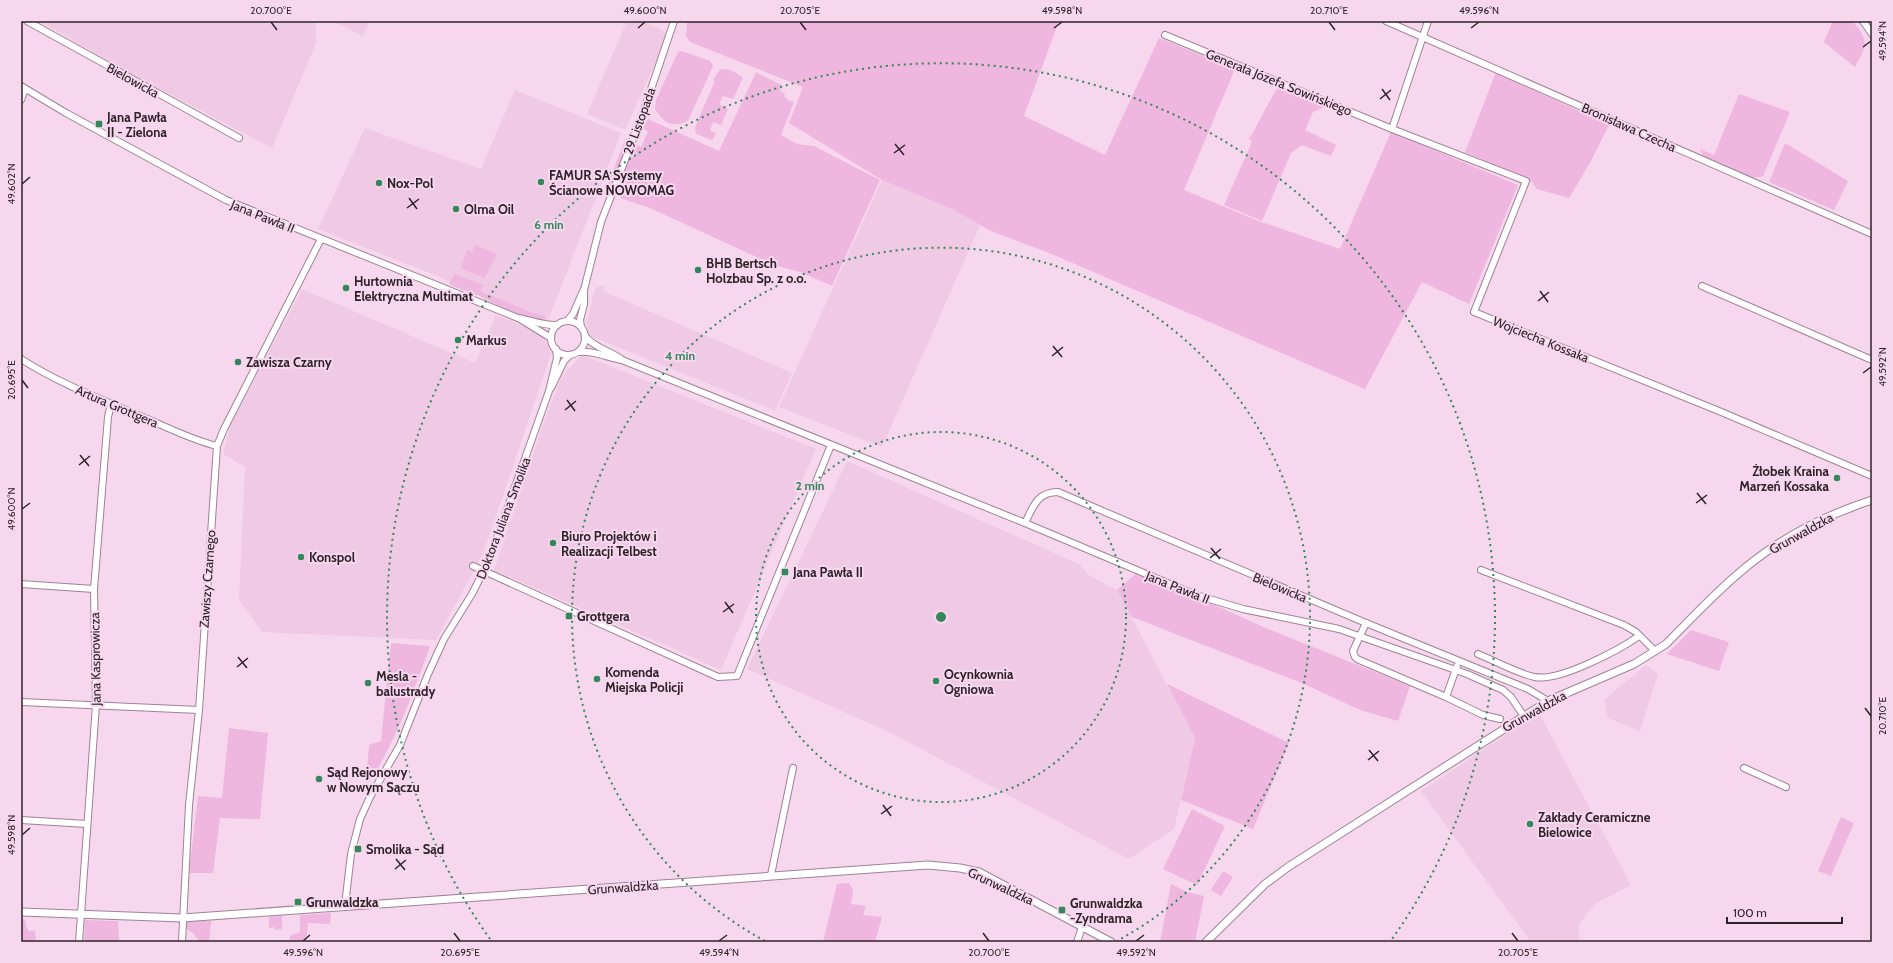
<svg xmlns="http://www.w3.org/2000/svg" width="1893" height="963" viewBox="0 0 1893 963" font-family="Cabin,sans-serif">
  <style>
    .built { fill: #f0c9e5 }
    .green { fill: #efb6df }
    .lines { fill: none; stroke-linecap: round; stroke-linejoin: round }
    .minor-casing { stroke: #9f8297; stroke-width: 8 }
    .tertiary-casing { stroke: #9f8297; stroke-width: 9 }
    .minor { stroke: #fff; stroke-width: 6 }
    .tertiary { stroke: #fff; stroke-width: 7 }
    .ticks { fill: none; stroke: #2f232b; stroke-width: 1.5 }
    .ring { fill: none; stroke: #33875a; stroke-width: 2; stroke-dasharray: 2 4 }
    .poi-dot { fill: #33875a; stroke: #f7d7ee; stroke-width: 1.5 }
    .labels { text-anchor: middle; stroke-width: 4; stroke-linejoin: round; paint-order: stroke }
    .street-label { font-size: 13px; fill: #2f232b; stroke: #f7d7ee }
    .poi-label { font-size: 13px; font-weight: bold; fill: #2f232b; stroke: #f7d7ee; text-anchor: start }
    .centre { fill: #33875a; stroke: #f7d7ee; stroke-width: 2 }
    .ring-label { font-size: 12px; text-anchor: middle; font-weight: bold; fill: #33875a; stroke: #f7d7ee; stroke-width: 4; stroke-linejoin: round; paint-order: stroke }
    .neatline { fill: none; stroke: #2f232b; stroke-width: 1.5 }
    .ticks-label { font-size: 10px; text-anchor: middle; fill: #2f232b }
  </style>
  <rect width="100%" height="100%" fill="#f7d7ee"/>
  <g class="built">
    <polygon points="40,21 316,21 316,43 272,148 124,70"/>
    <polygon points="333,21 370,21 363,36"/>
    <polygon points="627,21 641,21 660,29 668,35 625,130 587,114"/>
    <polygon points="515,90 621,133 547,323 435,275 318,229 365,128 481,169"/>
    <polygon points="882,180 952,209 980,225 882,447 779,407"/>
    <polygon points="605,285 603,291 792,373 775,411 588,335 586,325 595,288"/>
    <polygon points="302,289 475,363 496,315 543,334 546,342 553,348 483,554 436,640 262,632 239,600 245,467 223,454 230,426"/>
    <polygon points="582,355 816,449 721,670 494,570 545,419 562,376"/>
    <polygon points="847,461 1079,564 1088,575 1117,590 1195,738 1174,829 1129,859 887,731 747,669"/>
    <polygon points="1646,665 1658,674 1640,731 1608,718 1604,700"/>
    <polygon points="1539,713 1631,885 1596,903 1579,924 1579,942 1531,942 1421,791"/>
  </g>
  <g class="green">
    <polygon points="687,21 1059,21 1024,116 1105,155 1159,38 1235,69 1184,190 1256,220 1340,249 1391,132 1518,185 1469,304 1422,282 1365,389 1054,255 991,231 952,209 882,180 789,123 803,87 690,42 686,36"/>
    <path d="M 1833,21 L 1853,21 C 1869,43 1868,43 1855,67 L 1824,42 Z"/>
    <path d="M 682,51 L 710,61 L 713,66 L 688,121 C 671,128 665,124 655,109 L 656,100 L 678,52 Z"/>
    <path d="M 720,69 C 729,69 737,72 743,78 L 733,99 L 723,96 L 719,104 L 728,109 L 721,125 L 713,122 L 710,130 L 716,134 L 712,140 L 696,134 L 695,127 L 715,81 L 713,80 Z"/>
    <polygon points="756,72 781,85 780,92 785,93 784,96 788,100 794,102 781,135 797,144 814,146 880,180 832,286 803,273 774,265 650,208 623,199 606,189 625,140 641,147 648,132 643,128 648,119 719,151"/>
    <polygon points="1496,72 1609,125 1591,161 1569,198 1537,189 1531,181 1465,152"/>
    <path d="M 1287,87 L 1329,105 L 1313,112 L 1305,130 L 1336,145 L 1331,156 L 1302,145 L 1291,153 L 1262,221 L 1224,205 L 1252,142 L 1247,136 L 1250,138 C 1260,121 1267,103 1278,88 Z"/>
    <path d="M 1739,94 L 1790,112 L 1763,176 C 1747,182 1718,163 1703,156 L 1700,149 L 1714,155 Z"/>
    <polygon points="1785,143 1848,181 1834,210 1769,182"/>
    <polygon points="475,245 497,254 485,278 461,268 467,250 472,252"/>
    <polygon points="455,274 484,285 480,291 533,313 546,316 543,323 502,308 480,296 453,286 449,283"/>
    <polygon points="1139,571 1268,629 1410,686 1398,721 1360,710 1304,684 1132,617 1117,590"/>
    <polygon points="1691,630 1729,642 1719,671 1667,654"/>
    <path d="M 391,643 L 430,646 C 414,691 398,734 374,775 L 367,771 L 369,745 L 381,741 Z"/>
    <polygon points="1167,684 1289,743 1253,829 1181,800 1195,738"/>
    <polygon points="229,728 268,733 260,819 220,818 213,873 189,873 198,796 222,798"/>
    <polygon points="1192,809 1225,826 1197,885 1163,869"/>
    <polygon points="1841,817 1854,823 1831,876 1818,871"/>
    <polygon points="1223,871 1233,877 1221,896 1211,890"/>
    <polygon points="849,883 853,890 851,904 866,906 863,915 882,917 875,942 823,942 837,884"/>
    <polygon points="1171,884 1187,892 1204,896 1195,942 1160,942"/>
    <polygon points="331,913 330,924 308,923 306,942 290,942 290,936 300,932 300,915"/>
    <polygon points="282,916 282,929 275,930 274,927 269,928 269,917"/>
    <polygon points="21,919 25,919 26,926 29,931 35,931 36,942 21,942"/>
    <polygon points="85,920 118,921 119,942 84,942"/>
    <polygon points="186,921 211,921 209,942 200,942 193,933 186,929"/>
  </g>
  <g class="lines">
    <g class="minor-casing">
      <g id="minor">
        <polyline points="27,21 239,138"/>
        <polyline points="1386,21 1872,234"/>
        <polyline points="1863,21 1872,34"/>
        <polyline points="1165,35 1392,129 1526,181 1474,312 1719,411 1872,476"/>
        <path d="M 21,86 L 66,113 L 226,200 L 518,318 C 531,320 544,326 557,325"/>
        <polyline points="21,100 25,89"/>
        <polyline points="1392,129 1428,21"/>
        <polyline points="1702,286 1872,360"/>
        <polyline points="520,319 551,338"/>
        <circle cx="568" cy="338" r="17"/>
        <polyline points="567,321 573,314 583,291"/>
        <polyline points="581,327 580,320 584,304 584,290 601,222 643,113 674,21"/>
        <path d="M 585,336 C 593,347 610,351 621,359"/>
        <path d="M 579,352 C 593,350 608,358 622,360 L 1025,523 L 1196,595 L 1243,609 L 1339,629 L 1467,674 L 1503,690 L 1511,697 L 1523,715"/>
        <path d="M 21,359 C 60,384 103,400 145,418 C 169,428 192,440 217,446"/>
        <polyline points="551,388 564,361 570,355"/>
        <path d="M 1025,523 C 1033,507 1037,492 1058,492 L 1366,623 L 1528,689 L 1548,701"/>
        <polyline points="473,566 718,677 737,676 831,445"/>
        <polyline points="1481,570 1624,625 1636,632 1655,651"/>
        <polyline points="21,584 94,589"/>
        <polyline points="1366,623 1353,651 1355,657 1357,659 1446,697 1483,715 1500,719"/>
        <path d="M 1478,654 C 1493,660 1521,675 1535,677 C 1559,682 1619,650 1639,636"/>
        <polyline points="1446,697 1457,666"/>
        <polyline points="21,702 199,710"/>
        <polyline points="1744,768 1786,787"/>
        <polyline points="21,820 87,824"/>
        <polyline points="771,875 793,768"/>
        <polyline points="345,905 351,854 360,819 370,797 400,745 428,674 444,639 472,594 489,560 549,391 557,358 556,349"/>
        <polyline points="79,942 96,705 94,589 108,417 111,404"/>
        <polyline points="182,942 189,805 199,710 217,446 224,429 321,239"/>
        <polyline points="1077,942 1082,927"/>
      </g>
    </g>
    <g class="tertiary-casing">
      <g id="tertiary">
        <polyline points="21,912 182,918 928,865 960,868 979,872 1111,942"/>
        <path d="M 1206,942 L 1265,884 L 1288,867 L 1548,701 L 1634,664 L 1666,644 C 1690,620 1713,595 1739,573 C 1777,540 1823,516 1872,500"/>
      </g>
    </g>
    <use href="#minor" class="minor"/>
    <use href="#tertiary" class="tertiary"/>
  </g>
  <path class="ticks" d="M 271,22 L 277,30M 800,22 L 806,30M 1329,22 L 1335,30M 638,28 L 645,22M 1054,28 L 1062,22M 1471,28 L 1479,22M 1863,47 L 1871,41M 1382,89 L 1390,100M 1380,99 L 1391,90M 895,144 L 904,155M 894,153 L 905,145M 22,184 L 30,177M 409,198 L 417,209M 407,208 L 419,199M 1540,291 L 1548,302M 1538,301 L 1549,292M 1053,346 L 1062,357M 1052,356 L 1063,347M 1863,373 L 1871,367M 22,380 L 28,388M 567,400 L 575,411M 565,410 L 576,401M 80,455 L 89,466M 79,465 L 90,456M 1697,493 L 1706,504M 1696,503 L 1707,495M 22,509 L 30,503M 1211,548 L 1220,559M 1210,558 L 1221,549M 725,602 L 733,613M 723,612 L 734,604M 238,657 L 247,668M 237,667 L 248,658M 1865,708 L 1871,716M 1369,750 L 1378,761M 1368,760 L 1379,751M 883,805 L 891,816M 881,814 L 892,806M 22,835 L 30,828M 396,859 L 405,870M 395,869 L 406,860M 454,933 L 460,941M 983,933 L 989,941M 1512,933 L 1518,941M 303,941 L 310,935M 719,941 L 727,935M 1136,941 L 1144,935"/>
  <g class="ring">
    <circle cx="941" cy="617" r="185"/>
    <path d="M765 941A369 369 0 1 1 1117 941"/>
    <path d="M490 939A554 554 0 1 1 1392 939"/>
  </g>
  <g class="poi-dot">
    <rect x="95" y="120" width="8" height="8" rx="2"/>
    <circle cx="541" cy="182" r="4"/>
    <circle cx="379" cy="183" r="4"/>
    <circle cx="456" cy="209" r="4"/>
    <circle cx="698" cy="270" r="4"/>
    <circle cx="346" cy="288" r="4"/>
    <circle cx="458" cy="340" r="4"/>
    <circle cx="238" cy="362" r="4"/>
    <circle cx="1837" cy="478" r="4"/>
    <circle cx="553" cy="543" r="4"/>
    <circle cx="301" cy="557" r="4"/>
    <rect x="781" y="568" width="8" height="8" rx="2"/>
    <rect x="565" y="612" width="8" height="8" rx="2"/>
    <circle cx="597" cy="679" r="4"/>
    <circle cx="936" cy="681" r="4"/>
    <circle cx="368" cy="683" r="4"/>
    <circle cx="319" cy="779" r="4"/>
    <circle cx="1530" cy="824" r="4"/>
    <rect x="354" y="845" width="8" height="8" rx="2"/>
    <rect x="294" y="898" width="8" height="8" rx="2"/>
    <rect x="1058" y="906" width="8" height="8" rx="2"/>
  </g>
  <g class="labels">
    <g class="street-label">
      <text transform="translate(133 80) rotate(29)" y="5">Bielowicka</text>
      <text transform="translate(1279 82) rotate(22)" y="5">Generała Józefa Sowińskiego</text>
      <text transform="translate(639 121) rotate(-70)" y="5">29 Listopada</text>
      <text transform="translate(1629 127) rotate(24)" y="5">Bronisława Czecha</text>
      <text transform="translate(263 216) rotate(22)" y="5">Jana Pawła II</text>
      <text transform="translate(1541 339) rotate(22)" y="5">Wojciecha Kossaka</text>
      <text transform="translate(117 406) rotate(23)" y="5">Artura Grottgera</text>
      <text transform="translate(503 518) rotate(-69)" y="5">Doktora Juliana Smolika</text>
      <text transform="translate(1801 533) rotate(-29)" y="5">Grunwaldzka</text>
      <text transform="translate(207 579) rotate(-86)" y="5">Zawiszy Czarnego</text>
      <text transform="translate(1178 587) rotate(22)" y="5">Jana Pawła II</text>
      <text transform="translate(1280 587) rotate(23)" y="5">Bielowicka</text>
      <text transform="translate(95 659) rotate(-91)" y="5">Jana Kasprowicza</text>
      <text transform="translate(1534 711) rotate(-29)" y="5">Grunwaldzka</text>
      <text transform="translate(1001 886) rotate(25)" y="5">Grunwaldzka</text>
      <text transform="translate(623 887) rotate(-4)" y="5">Grunwaldzka</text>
    </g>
    <g class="poi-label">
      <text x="107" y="122">Jana Pawła<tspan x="107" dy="15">II - Zielona</tspan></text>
      <text x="549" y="180">FAMUR SA Systemy<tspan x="549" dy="15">Ścianowe NOWOMAG</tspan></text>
      <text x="387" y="188">Nox-Pol</text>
      <text x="464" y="214">Olma Oil</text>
      <text x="706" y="268">BHB Bertsch<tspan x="706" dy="15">Holzbau Sp. z o.o.</tspan></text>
      <text x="354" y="286">Hurtownia<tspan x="354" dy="15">Elektryczna Multimat</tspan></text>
      <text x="466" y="345">Markus</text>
      <text x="246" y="367">Zawisza Czarny</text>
      <text x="1829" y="476" text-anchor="end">Żłobek Kraina<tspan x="1829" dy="15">Marzeń Kossaka</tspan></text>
      <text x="561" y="541">Biuro Projektów i<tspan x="561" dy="15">Realizacji Telbest</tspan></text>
      <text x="309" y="562">Konspol</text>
      <text x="793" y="577">Jana Pawła II</text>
      <text x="577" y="621">Grottgera</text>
      <text x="605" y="677">Komenda<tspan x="605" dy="15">Miejska Policji</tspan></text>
      <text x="944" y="679">Ocynkownia<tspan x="944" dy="15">Ogniowa</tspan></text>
      <text x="376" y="681">Mesla -<tspan x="376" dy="15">balustrady</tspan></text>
      <text x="327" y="777">Sąd Rejonowy<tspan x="327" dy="15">w Nowym Sączu</tspan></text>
      <text x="1538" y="822">Zakłady Ceramiczne<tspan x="1538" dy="15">Bielowice</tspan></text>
      <text x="366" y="854">Smolika - Sąd</text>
      <text x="306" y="907">Grunwaldzka</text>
      <text x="1070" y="908">Grunwaldzka<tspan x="1070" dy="15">-Zyndrama</tspan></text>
    </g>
  </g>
  <circle cx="941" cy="617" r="6" class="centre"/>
  <g class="ring-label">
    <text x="549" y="229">6 min</text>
    <text x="680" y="360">4 min</text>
    <text x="810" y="490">2 min</text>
  </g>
  <rect width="1893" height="963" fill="none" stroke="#f7d7ee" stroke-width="44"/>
  <path d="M1727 917v6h115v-6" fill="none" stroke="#2f232b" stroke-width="2"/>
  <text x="1733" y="917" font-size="12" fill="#2f232b" stroke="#f7d7ee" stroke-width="3" paint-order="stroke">100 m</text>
  <rect x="22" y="22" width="1849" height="919" class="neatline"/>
  <g class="ticks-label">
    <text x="271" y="14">20.700°E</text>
    <text x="645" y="14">49.600°N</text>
    <text x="800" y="14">20.705°E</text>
    <text x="1062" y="14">49.598°N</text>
    <text x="1329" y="14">20.710°E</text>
    <text x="1479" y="14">49.596°N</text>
    <text transform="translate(1882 41) rotate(-90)" y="4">49.594°N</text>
    <text transform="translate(11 184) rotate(-90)" y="4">49.602°N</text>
    <text transform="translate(1882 367) rotate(-90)" y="4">49.592°N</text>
    <text transform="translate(11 380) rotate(-90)" y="4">20.695°E</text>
    <text transform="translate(11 509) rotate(-90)" y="4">49.600°N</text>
    <text transform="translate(1882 716) rotate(-90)" y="4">20.710°E</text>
    <text transform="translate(11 835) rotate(-90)" y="4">49.598°N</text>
    <text x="303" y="956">49.596°N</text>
    <text x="460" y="956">20.695°E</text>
    <text x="719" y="956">49.594°N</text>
    <text x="989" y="956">20.700°E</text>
    <text x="1136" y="956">49.592°N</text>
    <text x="1518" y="956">20.705°E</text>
  </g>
</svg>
